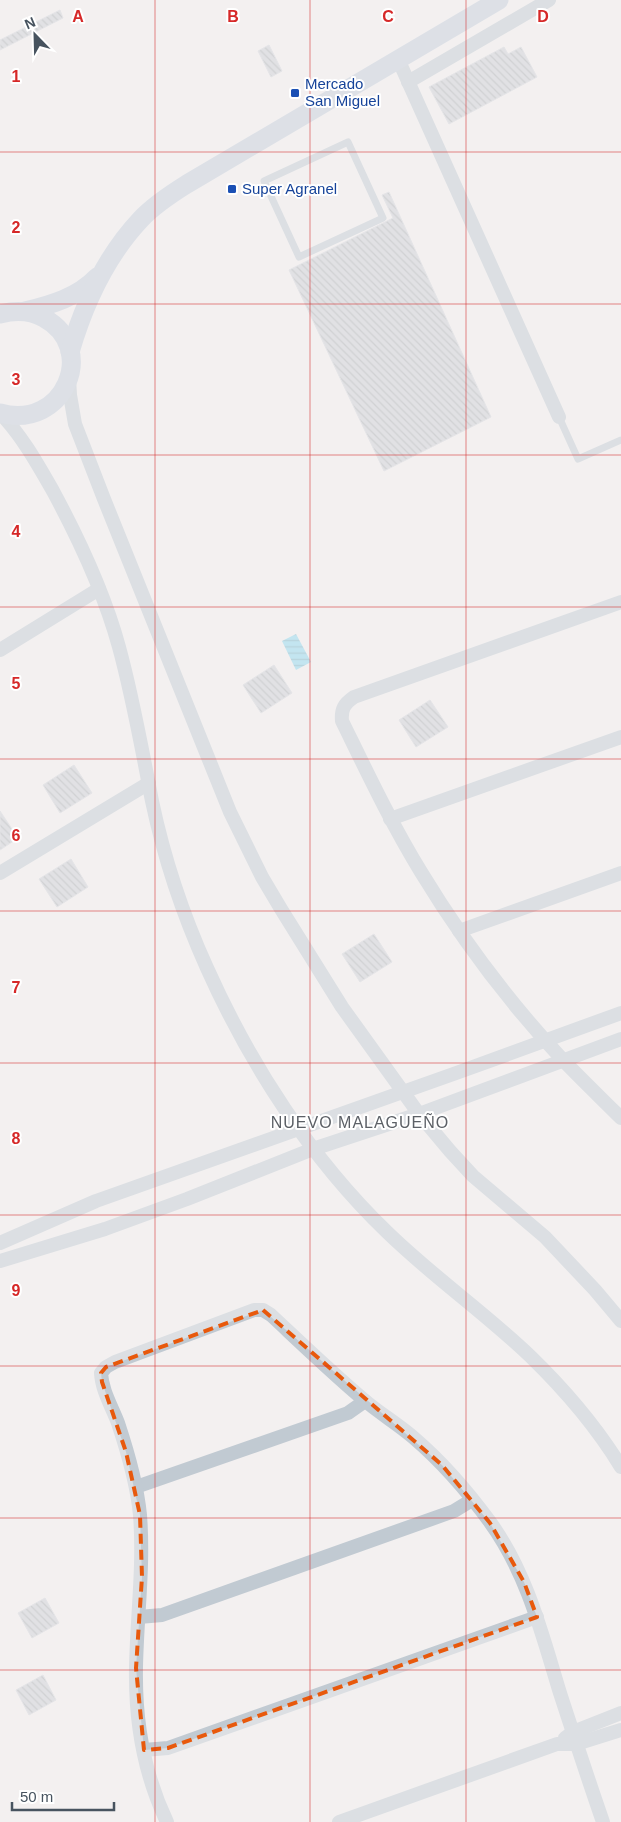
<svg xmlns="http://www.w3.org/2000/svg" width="621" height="1822" viewBox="0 0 621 1822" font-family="Arial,sans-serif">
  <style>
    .water { fill: url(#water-rules) }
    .building { fill: url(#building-back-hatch); stroke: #d4d6dc }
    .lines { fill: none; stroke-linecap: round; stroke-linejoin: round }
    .lane { stroke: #c1cad2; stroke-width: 7 }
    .street { stroke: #c1cad2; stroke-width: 14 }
    .secondary { stroke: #c3cdda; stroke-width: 19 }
    .marked { fill: none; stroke: #e8590c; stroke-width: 4; stroke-dasharray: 10 6; stroke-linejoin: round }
    .grid { fill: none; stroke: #d62828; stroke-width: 1; stroke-opacity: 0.55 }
    .transit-dot { fill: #1a4fb4; stroke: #fff; stroke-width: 2 }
    .labels { text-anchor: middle; stroke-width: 4; stroke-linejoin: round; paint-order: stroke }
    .transit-label { font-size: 15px; fill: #164399; stroke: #fff; text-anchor: start }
    .neighbourhood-label { font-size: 16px; letter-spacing: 1px; fill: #5c6066; stroke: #fff }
    .grid-label { font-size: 16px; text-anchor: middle; font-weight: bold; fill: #d62828; stroke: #fff; stroke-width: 4; stroke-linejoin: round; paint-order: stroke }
  </style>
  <defs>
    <pattern id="water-rules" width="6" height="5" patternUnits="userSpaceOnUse" patternTransform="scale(1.25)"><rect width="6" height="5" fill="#8ad7ef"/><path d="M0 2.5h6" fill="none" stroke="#73b1c5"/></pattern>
    <pattern id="building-back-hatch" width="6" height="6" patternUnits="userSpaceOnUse" patternTransform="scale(1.25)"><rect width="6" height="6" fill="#cccfd5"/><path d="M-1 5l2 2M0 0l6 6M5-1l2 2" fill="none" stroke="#a7abb0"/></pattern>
  </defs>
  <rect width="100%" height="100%" fill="#f3f0f0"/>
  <polygon class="water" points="296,634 311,662 296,670 282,641"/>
  <g class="building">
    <polygon points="60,10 63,18 0,50 0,40"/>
    <polygon points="269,45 282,71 271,77 258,51"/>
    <polygon points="504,47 508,54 521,47 537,77 449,124 429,87"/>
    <polygon points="389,192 491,417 384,471 289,270 393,218 382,195"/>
    <polygon points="274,665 292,693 261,713 243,685"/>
    <polygon points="430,700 448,727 416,747 399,720"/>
    <polygon points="74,765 92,793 60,813 43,785"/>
    <polygon points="0,811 18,838 0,850"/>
    <polygon points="71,859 88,887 57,907 39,879"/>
    <polygon points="374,934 392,962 360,982 342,954"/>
    <polygon points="45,1598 59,1623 32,1638 18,1613"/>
    <polygon points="43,1675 56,1700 29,1715 16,1690"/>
  </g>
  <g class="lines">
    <g class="lane">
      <polygon points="348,142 383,218 299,257 264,181"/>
      <polyline points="559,417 578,459 621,440"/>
    </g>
    <g class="street">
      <polyline points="398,59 559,417"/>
      <polyline points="408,82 549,0"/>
      <polyline points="69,378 70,395 75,424 104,499 230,812 262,877 281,909 342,1007 419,1114 450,1151 473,1176 545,1237 595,1290 621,1321"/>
      <path d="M 0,413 C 22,436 37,463 53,491 C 80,541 104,592 119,647 C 133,698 142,750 152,801 C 164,858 183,915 207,968 C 250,1064 311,1159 387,1232 C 432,1276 484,1312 530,1356 C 564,1389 596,1426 621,1467"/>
      <path d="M 621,602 L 354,697 C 344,704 341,709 342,721 C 367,772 391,823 421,872 C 461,938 509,1002 562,1059 C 581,1079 601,1098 621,1118"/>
      <polyline points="0,650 99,589"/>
      <polyline points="390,819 621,737"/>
      <polyline points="0,873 149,783"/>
      <polyline points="459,931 621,873"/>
      <polyline points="0,1243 96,1201 459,1072 621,1013"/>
      <polyline points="0,1261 105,1229 187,1199 313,1149 419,1114 621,1039"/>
      <polyline points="136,1487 348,1413 365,1401"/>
      <polyline points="139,1617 162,1615 454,1511 472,1500"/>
      <polyline points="565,1738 573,1732 621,1713"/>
      <polyline points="144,1750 168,1748 537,1617"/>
      <path d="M 167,1822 C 144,1774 135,1719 136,1667 C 137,1616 144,1566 140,1515 C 137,1484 128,1453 118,1423 C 112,1407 102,1391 101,1373 L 106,1367 L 115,1362 L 254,1310 L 263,1310 L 271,1315 C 301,1343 331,1372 363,1399 C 379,1413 398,1424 414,1438 C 442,1462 468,1492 490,1522 C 527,1573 542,1634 560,1693 C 574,1736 588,1779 603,1822"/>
      <polyline points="339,1822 557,1744 576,1744 621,1730"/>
    </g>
    <g class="secondary">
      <path d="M 25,311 C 51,305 78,297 97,277"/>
      <path d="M 0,314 C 15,310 30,310 44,318 C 99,348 64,431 0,413"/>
      <path d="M 70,352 C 84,304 106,256 141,219 C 154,205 171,194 187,184 L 499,0"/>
    </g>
  </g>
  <path d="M0 0H621V1822H0ZM 263,1310 L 442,1465 L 490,1523 L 524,1582 L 537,1617 L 168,1748 L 144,1750 L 136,1668 L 142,1577 L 140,1515 L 126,1452 L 102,1382 L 101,1373 L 106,1367 Z" fill="#f3f0f0" fill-opacity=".55" fill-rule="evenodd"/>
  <path class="marked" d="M 263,1310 L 442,1465 L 490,1523 L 524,1582 L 537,1617 L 168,1748 L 144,1750 L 136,1668 L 142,1577 L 140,1515 L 126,1452 L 102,1382 L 101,1373 L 106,1367 Z"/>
  <path class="grid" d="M 155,0 L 155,1822M 310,0 L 310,1822M 466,0 L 466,1822M 0,152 L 621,152M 0,304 L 621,304M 0,455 L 621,455M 0,607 L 621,607M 0,759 L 621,759M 0,911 L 621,911M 0,1063 L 621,1063M 0,1215 L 621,1215M 0,1366 L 621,1366M 0,1518 L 621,1518M 0,1670 L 621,1670"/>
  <g class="transit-dot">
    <rect x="290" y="88" width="10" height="10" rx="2.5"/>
    <rect x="227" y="184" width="10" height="10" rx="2.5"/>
  </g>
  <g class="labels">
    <g class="transit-label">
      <text x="305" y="89">Mercado<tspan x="305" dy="17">San Miguel</tspan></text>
      <text x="242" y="194">Super Agranel</text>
    </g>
    <g class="neighbourhood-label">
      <text x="360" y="1128">NUEVO MALAGUEÑO</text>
    </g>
  </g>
  <g class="grid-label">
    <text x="78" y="22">A</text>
    <text x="233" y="22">B</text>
    <text x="388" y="22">C</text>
    <text x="543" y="22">D</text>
    <text x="16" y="82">1</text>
    <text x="16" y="233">2</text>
    <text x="16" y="385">3</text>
    <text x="16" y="537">4</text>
    <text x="16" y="689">5</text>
    <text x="16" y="841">6</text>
    <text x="16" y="993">7</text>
    <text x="16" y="1144">8</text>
    <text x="16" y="1296">9</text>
  </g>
  <g transform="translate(35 35) rotate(337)" stroke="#ffffff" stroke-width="4" paint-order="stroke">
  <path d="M0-4L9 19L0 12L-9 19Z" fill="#47535f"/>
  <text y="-8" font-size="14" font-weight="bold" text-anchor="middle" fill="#47535f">N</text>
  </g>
  <path d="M12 1802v8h102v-8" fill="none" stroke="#47535f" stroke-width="2.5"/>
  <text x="20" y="1802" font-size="15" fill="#47535f" stroke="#ffffff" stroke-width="4" paint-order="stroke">50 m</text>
</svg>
